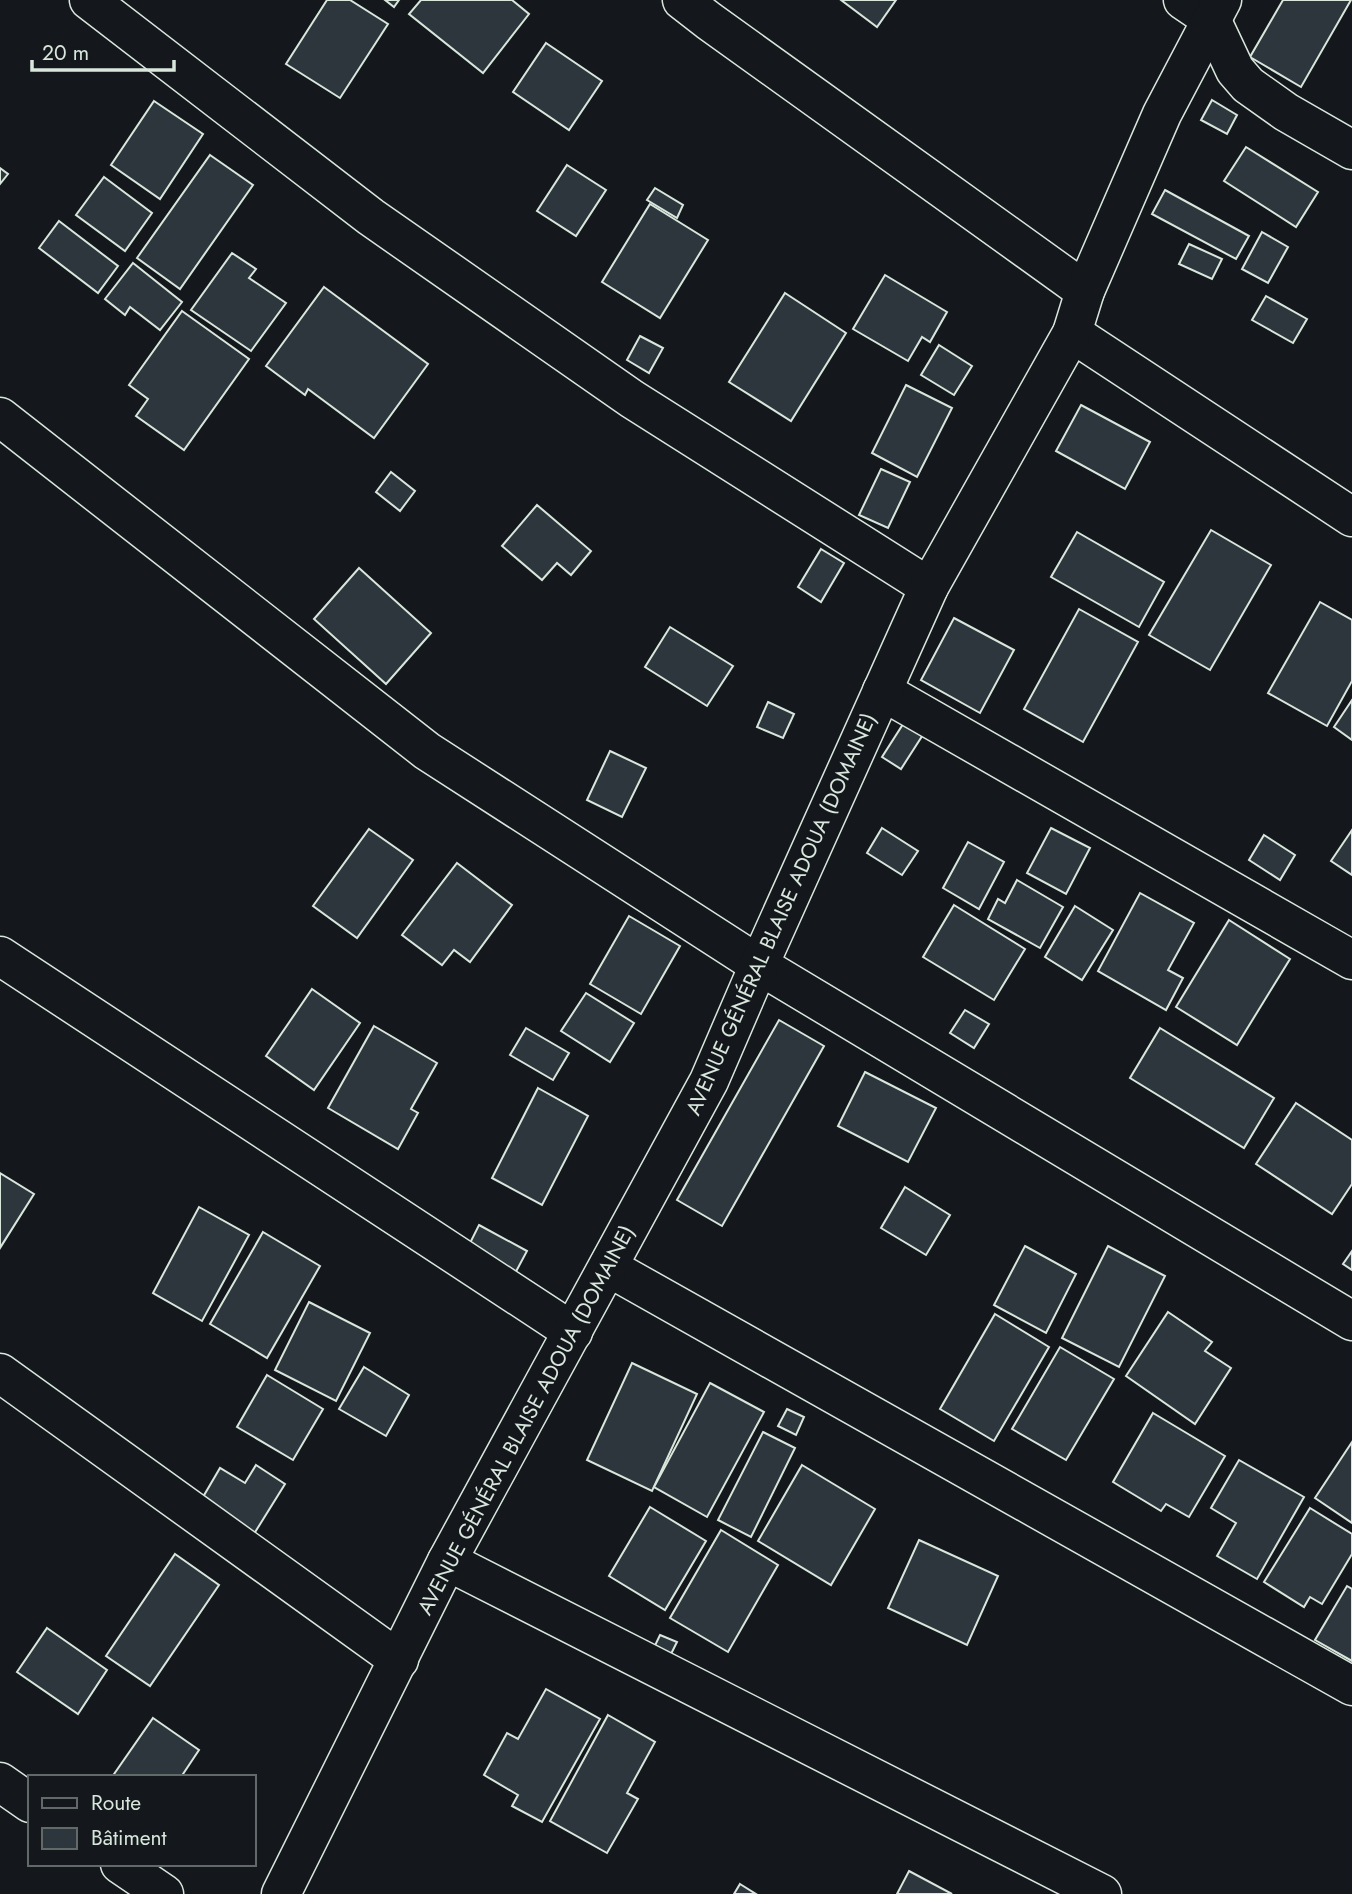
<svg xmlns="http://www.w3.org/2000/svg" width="1352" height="1894" viewBox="0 0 1352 1894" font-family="Jost,sans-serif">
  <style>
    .building { fill: #2c363c; stroke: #d8e6dc; stroke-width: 2 }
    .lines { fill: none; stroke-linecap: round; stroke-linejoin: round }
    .street-casing { stroke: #d8e6dc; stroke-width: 41 }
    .street { stroke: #14181c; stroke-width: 38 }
    .labels { text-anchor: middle; stroke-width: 5; stroke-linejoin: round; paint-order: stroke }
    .street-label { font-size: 21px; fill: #d8e6dc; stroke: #14181c }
  </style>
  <rect width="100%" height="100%" fill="#14181c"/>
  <g class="building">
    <polygon points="327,0 350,0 388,24 340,98 286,64"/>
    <polygon points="385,0 399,0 394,7"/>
    <polygon points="421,0 512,0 529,14 483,73 409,14"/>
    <polygon points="841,0 896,0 877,27"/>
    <polygon points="1283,0 1351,0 1301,87 1250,57"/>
    <polygon points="546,43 602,81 569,130 513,92"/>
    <polygon points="1212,100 1237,115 1227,134 1201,120"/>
    <polygon points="154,101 203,134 160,199 111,165"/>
    <polygon points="1246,147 1318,192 1296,227 1224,181"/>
    <polygon points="210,155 253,185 180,289 137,258"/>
    <polygon points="567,165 606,190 576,236 537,211"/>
    <polygon points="0,168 8,174 0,184"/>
    <polygon points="104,177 152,213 125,251 76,215"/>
    <polygon points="655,188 683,205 677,218 647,200"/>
    <polygon points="1165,190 1249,236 1236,259 1152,214"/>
    <polygon points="650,204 708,240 660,318 602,282"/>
    <polygon points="59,221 118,266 98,293 39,248"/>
    <polygon points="1262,232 1288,247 1268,283 1242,269"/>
    <polygon points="1189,244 1222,259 1212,279 1179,264"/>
    <polygon points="232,253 256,269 249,278 286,303 251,351 191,310"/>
    <polygon points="133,263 182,302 160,330 130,307 125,315 105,299"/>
    <polygon points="885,275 947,312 930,342 922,337 908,361 853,329"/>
    <polygon points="324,287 428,364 374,438 308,389 305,395 266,366"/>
    <polygon points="785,293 846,333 791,421 729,382"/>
    <polygon points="1266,296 1307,319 1293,343 1252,320"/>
    <polygon points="182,311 249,359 184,450 136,416 148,399 129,385"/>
    <polygon points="640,336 663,348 649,373 627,360"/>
    <polygon points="939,345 972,366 954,395 921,375"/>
    <polygon points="906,385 952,408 917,477 872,453"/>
    <polygon points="1081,405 1150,442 1125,489 1056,451"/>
    <polygon points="881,469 910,482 888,528 859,515"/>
    <polygon points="391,472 415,491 400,511 376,492"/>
    <polygon points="537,505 591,551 571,575 557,563 542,580 502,546"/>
    <polygon points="1211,530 1271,565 1210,670 1149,635"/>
    <polygon points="1077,532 1164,582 1139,627 1051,577"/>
    <polygon points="821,549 844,563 821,602 798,587"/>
    <polygon points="359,568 431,633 386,684 314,619"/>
    <polygon points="1320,602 1352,620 1352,681 1327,726 1268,693"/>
    <polygon points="1079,609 1138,642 1083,742 1024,709"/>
    <polygon points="954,618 1014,650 980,713 921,680"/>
    <polygon points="670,627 733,666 707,706 645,667"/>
    <polygon points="1352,700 1352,740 1334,727"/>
    <polygon points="768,702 794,714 783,738 757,727"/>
    <polygon points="907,718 926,730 901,769 882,757"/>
    <polygon points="610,751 646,768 622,817 587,800"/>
    <polygon points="882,828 918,851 902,875 867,853"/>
    <polygon points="1051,828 1090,848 1066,894 1027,873"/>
    <polygon points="369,829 413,860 357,938 313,906"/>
    <polygon points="1352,830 1352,875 1331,861"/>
    <polygon points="1264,835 1295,855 1280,880 1249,860"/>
    <polygon points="968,842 1004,862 979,909 943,888"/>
    <polygon points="457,863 512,905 470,962 454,950 442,965 402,935"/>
    <polygon points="1017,880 1063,907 1040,948 988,919 998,899 1005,903"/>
    <polygon points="1140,893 1194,923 1168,970 1183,978 1166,1010 1098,971"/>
    <polygon points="954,905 1025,949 994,1000 923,957"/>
    <polygon points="1075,906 1113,930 1082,980 1045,957"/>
    <polygon points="629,916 680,946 641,1014 590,984"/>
    <polygon points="1229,920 1290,959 1237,1045 1176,1007"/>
    <polygon points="312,989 360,1023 314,1090 266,1056"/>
    <polygon points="586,993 634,1023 610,1062 561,1031"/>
    <polygon points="965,1010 989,1024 974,1048 950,1033"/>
    <polygon points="779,1020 824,1046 722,1226 677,1200"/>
    <polygon points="374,1026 437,1063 411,1109 418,1113 398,1149 328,1108"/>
    <polygon points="526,1028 569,1053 553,1080 510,1055"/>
    <polygon points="1160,1028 1274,1098 1244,1148 1130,1078"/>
    <polygon points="865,1072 936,1108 908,1162 838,1126"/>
    <polygon points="538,1088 588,1116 542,1205 492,1178"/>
    <polygon points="1296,1103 1352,1140 1352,1184 1332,1214 1256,1164"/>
    <polygon points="0,1173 34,1194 0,1248"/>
    <polygon points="905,1187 950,1215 926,1255 881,1228"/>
    <polygon points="199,1207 249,1235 202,1321 153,1293"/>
    <polygon points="479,1225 527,1251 512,1279 465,1253"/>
    <polygon points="263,1232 320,1266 267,1358 210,1324"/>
    <polygon points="1025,1246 1076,1274 1046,1333 994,1305"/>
    <polygon points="1108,1246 1165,1276 1119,1367 1062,1338"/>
    <polygon points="1352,1251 1352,1270 1343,1264"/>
    <polygon points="309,1302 370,1333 336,1401 275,1370"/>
    <polygon points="1168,1312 1212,1342 1205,1351 1231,1368 1195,1424 1126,1376"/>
    <polygon points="995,1314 1049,1347 994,1441 940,1409"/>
    <polygon points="1060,1347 1114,1379 1066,1460 1012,1429"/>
    <polygon points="632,1363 697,1394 652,1491 587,1460"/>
    <polygon points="364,1367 409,1395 386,1436 339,1409"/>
    <polygon points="267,1375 323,1409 293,1460 237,1427"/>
    <polygon points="710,1383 764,1412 707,1517 654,1487"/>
    <polygon points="787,1409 804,1417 796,1435 778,1426"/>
    <polygon points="1153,1413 1225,1456 1189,1517 1166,1504 1161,1511 1113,1482"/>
    <polygon points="763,1432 795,1448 751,1537 718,1520"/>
    <polygon points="1352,1442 1352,1523 1315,1498"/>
    <polygon points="1239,1460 1304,1497 1257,1579 1217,1556 1236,1523 1211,1508"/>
    <polygon points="256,1465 285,1484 249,1542 196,1509 220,1468 245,1483"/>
    <polygon points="802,1465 875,1509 831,1585 758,1541"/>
    <polygon points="650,1507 706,1541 665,1610 609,1576"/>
    <polygon points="1310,1508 1352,1534 1352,1554 1322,1604 1310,1597 1304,1607 1264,1582"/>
    <polygon points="721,1530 778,1565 728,1652 670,1618"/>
    <polygon points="919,1540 998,1576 967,1645 888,1608"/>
    <polygon points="175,1554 219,1585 150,1686 106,1656"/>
    <polygon points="1347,1586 1352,1589 1352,1661 1315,1640"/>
    <polygon points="47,1628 107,1670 78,1714 17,1672"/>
    <polygon points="660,1635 677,1642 665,1666 649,1658"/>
    <polygon points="546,1689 600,1719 542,1822 512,1806 518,1795 484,1775 507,1733 518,1739"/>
    <polygon points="608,1715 655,1742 627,1793 638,1799 607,1853 550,1821"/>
    <polygon points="153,1718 199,1750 181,1777 112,1777"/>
    <polygon points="909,1871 952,1894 897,1894"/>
    <polygon points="740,1884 756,1894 734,1894"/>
  </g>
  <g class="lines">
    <g class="street-casing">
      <g id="street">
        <polyline points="89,0 371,217 632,399 929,587"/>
        <polyline points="682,0 709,21 1085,291"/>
        <polyline points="1183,0 1211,19 1235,70 1248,85 1286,112 1352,150"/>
        <polyline points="1072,333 1352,517"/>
        <polyline points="0,417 427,751 759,965 1352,1321"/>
        <polyline points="882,691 1352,960"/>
        <polyline points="0,956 573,1332"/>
        <polyline points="608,1267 1352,1686"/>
        <polyline points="0,1373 399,1660"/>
        <polyline points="447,1561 1102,1894"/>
        <polyline points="0,1782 30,1803"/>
        <polyline points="120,1864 164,1894"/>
        <polyline points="281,1894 447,1561 709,1081 759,965 929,587 1072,333 1085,291 1162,114 1222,0"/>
      </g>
    </g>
    <use href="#street" class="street"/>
  </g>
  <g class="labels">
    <g class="street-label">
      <text transform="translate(781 914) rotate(-66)" y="7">AVENUE GÉNÉRAL BLAISE ADOUA (DOMAINE)</text>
      <text transform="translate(526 1420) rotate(-62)" y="7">AVENUE GÉNÉRAL BLAISE ADOUA (DOMAINE)</text>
    </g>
  </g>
  <rect x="28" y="1775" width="228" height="91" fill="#14181c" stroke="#626a69" stroke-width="2"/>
  <rect x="42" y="1798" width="35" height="10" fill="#14181c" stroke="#626a69" stroke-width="2"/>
  <text x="91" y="1810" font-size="21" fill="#d8e6dc">Route</text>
  <rect x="42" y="1828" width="35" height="21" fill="#2c363c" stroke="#626a69" stroke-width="2"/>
  <text x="91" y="1845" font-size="21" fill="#d8e6dc">Bâtiment</text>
  <path d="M32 60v10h142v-10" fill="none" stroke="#d8e6dc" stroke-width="3.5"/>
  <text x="42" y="60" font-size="21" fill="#d8e6dc" stroke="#14181c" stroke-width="5" paint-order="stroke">20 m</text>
</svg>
